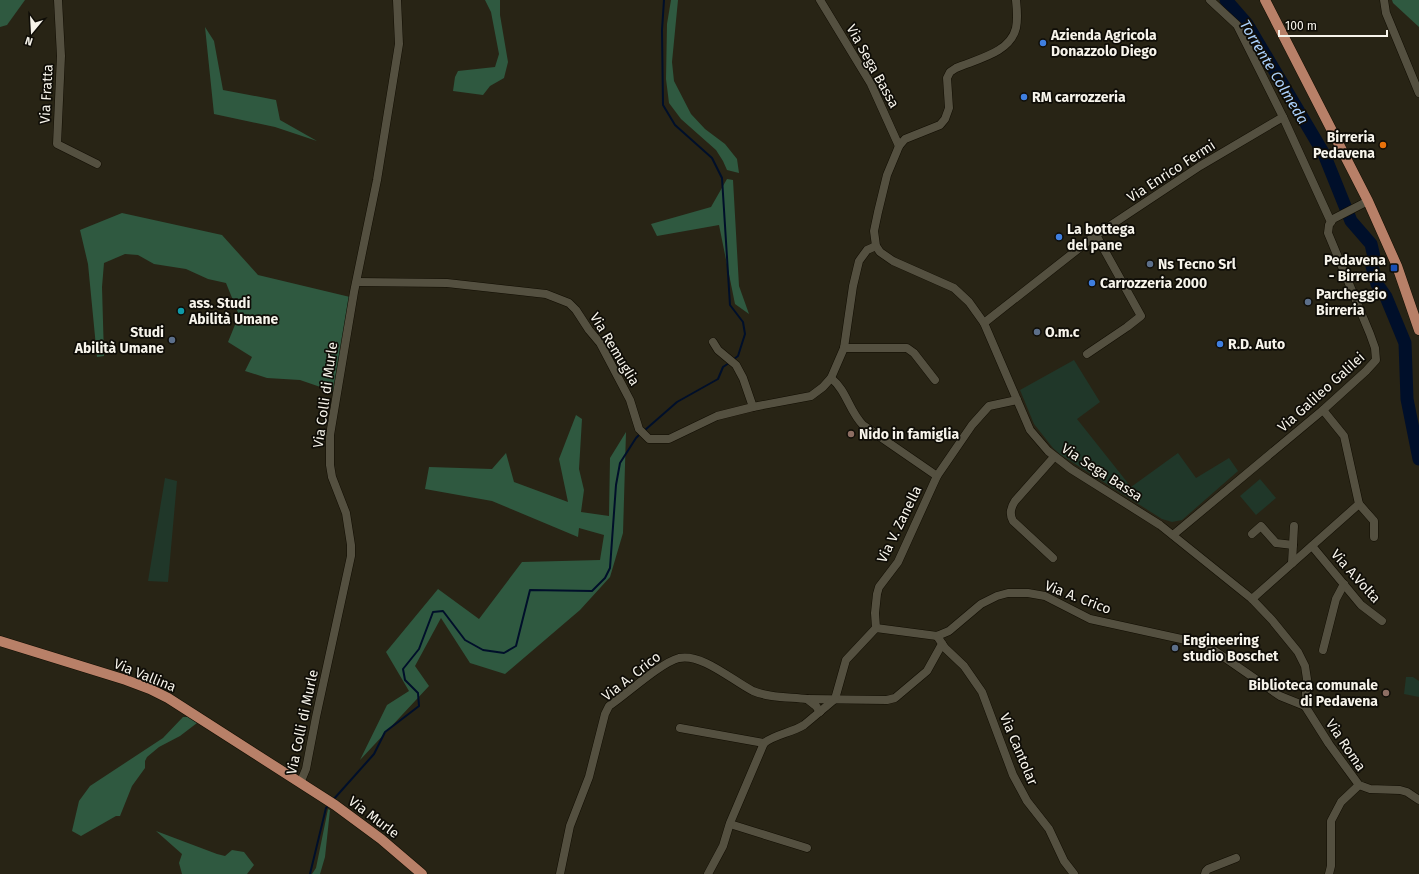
<svg xmlns="http://www.w3.org/2000/svg" width="1419" height="874" viewBox="0 0 1419 874" font-family="'Fira Sans',sans-serif">
  <style>
    .green { fill: #203729 }
    .forest { fill: #2f5940 }
    .lines { fill: none; stroke-linecap: round; stroke-linejoin: round }
    .stream { stroke: #000f2a; stroke-width: 2 }
    .river { stroke: #000f2a; stroke-width: 13 }
    .minor-casing { stroke: #110d02; stroke-width: 9 }
    .major-casing { stroke: #110d02; stroke-width: 11 }
    .minor { stroke: #545040; stroke-width: 8 }
    .major { stroke: #b88068; stroke-width: 10 }
    .shop-dot { fill: #3f7fe0; stroke: #0f0d07; stroke-width: 1.5 }
    .food-dot { fill: #e8710a; stroke: #0f0d07; stroke-width: 1.5 }
    .service-dot { fill: #5c6f8a; stroke: #0f0d07; stroke-width: 1.5 }
    .transit-dot { fill: #1a4fb4; stroke: #0f0d07; stroke-width: 1.5 }
    .culture-dot { fill: #0f9aa8; stroke: #0f0d07; stroke-width: 1.5 }
    .education-dot { fill: #8d6e63; stroke: #0f0d07; stroke-width: 1.5 }
    .labels { text-anchor: middle; stroke-width: 3.5; stroke-linejoin: round; paint-order: stroke }
    .poi-label { font-size: 14px; font-weight: bold; fill: #f7f4eb; stroke: #0f0d07; text-anchor: start }
    .street-label { font-size: 14px; fill: #f7f4eb; stroke: #0f0d07 }
    .water-label { font-size: 15px; font-style: italic; fill: #aad0fc; stroke: #0f0d07 }
  </style>
  <rect width="100%" height="100%" fill="#282415"/>
  <g class="green">
    <polygon points="1074,360 1100,402 1077,419 1131,487 1178,453 1196,478 1229,458 1238,471 1182,520 1172,522 1162,519 1061,455 1053,448 1034,424 1020,390"/>
    <polygon points="165,478 177,481 168,582 148,581"/>
    <polygon points="1260,479 1276,498 1256,515 1240,496"/>
    <polygon points="1406,677 1413,677 1419,681 1419,697 1404,694"/>
  </g>
  <g class="forest">
    <polygon points="0,0 25,0 7,25 0,27"/>
    <polygon points="485,0 500,0 500,15 508,62 504,78 490,86 483,95 453,91 455,77 458,71 495,67 499,54 491,12"/>
    <polygon points="671,0 678,0 672,62 674,81 691,114 705,129 725,144 737,159 739,173 727,170 723,161 716,150 681,119 669,103 666,79 667,24"/>
    <polygon points="1392,0 1419,0 1419,27 1393,3"/>
    <polygon points="205,27 214,41 223,90 276,100 280,120 317,141 275,127 214,114"/>
    <polygon points="727,179 733,180 739,286 749,314 735,304 719,225 657,236 651,224 711,207"/>
    <polygon points="122,213 222,235 258,275 350,297 335,392 300,380 267,378 245,371 252,357 228,342 239,315 226,283 208,279 186,269 154,264 138,255 125,254 104,263 102,287 104,356 97,357 88,264 80,230"/>
    <polygon points="576,415 582,419 579,469 584,490 581,512 609,516 610,458 626,432 623,533 610,577 580,610 505,674 470,663 441,618 415,666 429,686 360,760 387,705 409,691 386,652 438,589 479,619 522,562 600,560 604,535 579,528 578,537 492,501 425,489 429,467 492,469 506,453 514,482 568,502 559,459"/>
    <polygon points="183,717 188,717 197,723 180,736 159,747 147,757 145,761 145,768 132,786 120,816 116,816 81,836 72,831 79,801 90,786 163,738"/>
    <polygon points="328,809 330,810 325,857 320,874 312,874 316,868"/>
    <polygon points="156,831 217,854 225,856 232,850 244,852 254,865 247,874 182,874 179,863 182,854"/>
  </g>
  <g class="lines">
    <g class="stream">
      <polyline points="664,0 662,30 663,105 675,125 712,158 722,178 730,305 743,322 745,334 738,356 734,359"/>
      <polyline points="645,430 677,402 718,379 723,367 729,363"/>
      <polyline points="333,800 374,754 385,732 419,706 418,693 405,680 403,669 419,649 433,612 443,611 465,640 483,650 504,653 516,646 530,590 592,591 605,578 610,568 616,485 620,463 636,438 641,433"/>
      <polyline points="310,874 326,808 329,805"/>
    </g>
    <polyline class="river" points="1226,0 1247,24 1324,154 1351,221 1371,244 1374,257 1372,266 1377,284 1386,297 1405,343 1407,399 1419,459"/>
    <g class="minor-casing">
      <g id="minor">
        <polyline points="58,0 61,56 57,144 97,164"/>
        <polyline points="820,0 871,84 899,146"/>
        <path d="M 1016,0 C 1017,9 1018,19 1016,28 C 1010,53 977,59 956,68 L 950,72 L 947,78 L 949,108 L 945,119 L 940,125 L 905,139 L 899,146 L 897,151 L 887,175 L 878,212 L 874,231 L 876,246 L 880,252 L 893,261 L 954,288 L 969,302 L 984,323 L 1030,430 L 1048,451 L 1071,469 L 1160,525 L 1252,599 L 1272,620 L 1298,652 L 1305,666 L 1307,679 L 1305,706 L 1329,744 L 1359,785 L 1370,789 L 1400,790 L 1407,792 L 1419,800"/>
        <polyline points="1210,0 1237,25 1283,117 1331,222"/>
        <polyline points="1384,0 1386,13 1419,93"/>
        <polyline points="357,282 447,283 546,294 569,303 576,310 589,330 600,343 630,400 639,429 649,439 669,439 717,416 753,407 811,396 823,387 831,378 844,348 853,286 859,261 867,250 876,246"/>
        <polyline points="984,323 1096,235 1200,166 1283,117"/>
        <polyline points="713,342 718,350 736,365 743,378 753,407"/>
        <polyline points="844,348 907,348 914,353 935,380"/>
        <polyline points="1087,354 1127,327 1141,316 1096,235"/>
        <path d="M 831,378 C 847,391 849,411 863,425 L 937,476"/>
        <polyline points="1359,504 1374,521 1374,537"/>
        <polyline points="1252,534 1261,526 1276,543 1293,545"/>
        <polyline points="1173,535 1323,410 1366,371 1376,360 1375,348 1370,334 1328,233 1329,225 1333,219 1368,201"/>
        <polyline points="1312,546 1361,605 1382,621"/>
        <path d="M 1053,558 L 1013,521 C 1009,514 1011,507 1015,501 L 1054,457"/>
        <polyline points="1292,563 1294,526"/>
        <polyline points="1252,599 1359,504 1344,436 1323,410"/>
        <polyline points="876,628 937,636 949,631 981,604 997,596 1008,593 1028,593 1045,596 1090,619 1204,644 1215,651 1280,696 1305,706"/>
        <polyline points="876,628 875,613 877,594 879,587 898,562 937,476 972,425 989,406 1017,400"/>
        <polyline points="937,636 945,648 964,666 982,692 1013,775 1027,801 1049,829 1064,861 1074,874"/>
        <polyline points="1323,650 1336,599 1344,584"/>
        <polyline points="835,699 846,660 876,628"/>
        <polyline points="820,712 816,706 807,699 887,700 895,698 927,671 942,644"/>
        <polyline points="680,728 764,743"/>
        <polyline points="306,786 301,781 306,769 316,717 351,556 351,545 346,513 332,477 330,465 330,435 354,292 377,180 399,44 397,0"/>
        <polyline points="730,824 807,848"/>
        <path d="M 560,874 L 570,826 L 589,777 L 605,714 L 609,706 C 627,694 660,663 679,658 C 702,653 733,681 753,691 C 769,698 790,697 807,699"/>
        <path d="M 708,874 L 723,846 L 730,823 L 764,743 C 776,734 791,733 804,725 L 835,699"/>
        <polyline points="1205,874 1206,871 1208,869 1236,858"/>
        <polyline points="1329,874 1331,866 1331,821 1341,802 1359,785"/>
      </g>
    </g>
    <g class="major-casing">
      <g id="major">
        <polyline points="1265,0 1368,201 1397,266 1419,330"/>
        <polyline points="0,641 126,680 150,689 168,698 335,805 381,839 422,874"/>
      </g>
    </g>
    <use href="#minor" class="minor"/>
    <use href="#major" class="major"/>
  </g>
  <g class="shop-dot">
    <circle cx="1043" cy="43" r="4"/>
    <circle cx="1024" cy="97" r="4"/>
    <circle cx="1059" cy="237" r="4"/>
    <circle cx="1092" cy="283" r="4"/>
    <circle cx="1220" cy="344" r="4"/>
  </g>
  <circle class="food-dot" cx="1383" cy="145" r="4"/>
  <g class="service-dot">
    <circle cx="1150" cy="264" r="4"/>
    <circle cx="1308" cy="302" r="4"/>
    <circle cx="1037" cy="332" r="4"/>
    <circle cx="172" cy="340" r="4"/>
    <circle cx="1175" cy="648" r="4"/>
  </g>
  <rect class="transit-dot" x="1390" y="264" width="8" height="8" rx="2"/>
  <circle class="culture-dot" cx="181" cy="311" r="4"/>
  <g class="education-dot">
    <circle cx="851" cy="434" r="4"/>
    <circle cx="1386" cy="693" r="4"/>
  </g>
  <g class="labels">
    <g class="poi-label">
      <text x="1051" y="40">Azienda Agricola<tspan x="1051" dy="16">Donazzolo Diego</tspan></text>
      <text x="1032" y="102">RM carrozzeria</text>
      <text x="1375" y="142" text-anchor="end">Birreria<tspan x="1375" dy="16">Pedavena</tspan></text>
      <text x="1067" y="234">La bottega<tspan x="1067" dy="16">del pane</tspan></text>
      <text x="1386" y="265" text-anchor="end">Pedavena<tspan x="1386" dy="16">- Birreria</tspan></text>
      <text x="1158" y="269">Ns Tecno Srl</text>
      <text x="1100" y="288">Carrozzeria 2000</text>
      <text x="1316" y="299">Parcheggio<tspan x="1316" dy="16">Birreria</tspan></text>
      <text x="189" y="308">ass. Studi<tspan x="189" dy="16">Abilità Umane</tspan></text>
      <text x="164" y="337" text-anchor="end">Studi<tspan x="164" dy="16">Abilità Umane</tspan></text>
      <text x="1045" y="337">O.m.c</text>
      <text x="1228" y="349">R.D. Auto</text>
      <text x="859" y="439">Nido in famiglia</text>
      <text x="1183" y="645">Engineering<tspan x="1183" dy="16">studio Boschet</tspan></text>
      <text x="1378" y="690" text-anchor="end">Biblioteca comunale<tspan x="1378" dy="16">di Pedavena</tspan></text>
    </g>
    <g class="street-label">
      <text transform="translate(873 66) rotate(61)" y="5">Via Sega Bassa</text>
      <text transform="translate(46 94) rotate(-87)" y="5">Via Fratta</text>
      <text transform="translate(1171 171) rotate(-33)" y="5">Via Enrico Fermi</text>
      <text transform="translate(615 349) rotate(59)" y="5">Via Remuglia</text>
      <text transform="translate(1321 392) rotate(-42)" y="5">Via Galileo Galilei</text>
      <text transform="translate(325 395) rotate(-82)" y="5">Via Colli di Murle</text>
      <text transform="translate(1102 472) rotate(33)" y="5">Via Sega Bassa</text>
      <text transform="translate(899 524) rotate(-64)" y="5">Via V. Zanella</text>
      <text transform="translate(1356 576) rotate(48)" y="5">Via A.Volta</text>
      <text transform="translate(1078 597) rotate(21)" y="5">Via A. Crico</text>
      <text transform="translate(145 675) rotate(22)" y="5">Via Vallina</text>
      <text transform="translate(631 676) rotate(-38)" y="5">Via A. Crico</text>
      <text transform="translate(302 722) rotate(-78)" y="5">Via Colli di Murle</text>
      <text transform="translate(1346 745) rotate(56)" y="5">Via Roma</text>
      <text transform="translate(1019 749) rotate(67)" y="5">Via Cantolar</text>
      <text transform="translate(374 817) rotate(37)" y="5">Via Murle</text>
    </g>
    <g class="water-label">
      <text transform="translate(1274 72) rotate(59)" y="5">Torrente Colmeda</text>
    </g>
  </g>
  <g transform="translate(32 32) rotate(198)" stroke="#0f0d07" stroke-width="3" paint-order="stroke">
  <path d="M0-3L7 15L0 10L-7 15Z" fill="#f7f4eb"/>
  <text y="-6" font-size="11" font-weight="bold" text-anchor="middle" fill="#f7f4eb">N</text>
  </g>
  <path d="M1279 30v6h108v-6" fill="none" stroke="#f7f4eb" stroke-width="2"/>
  <text x="1285" y="30" font-size="12" fill="#f7f4eb" stroke="#0f0d07" stroke-width="3" paint-order="stroke">100 m</text>
</svg>
